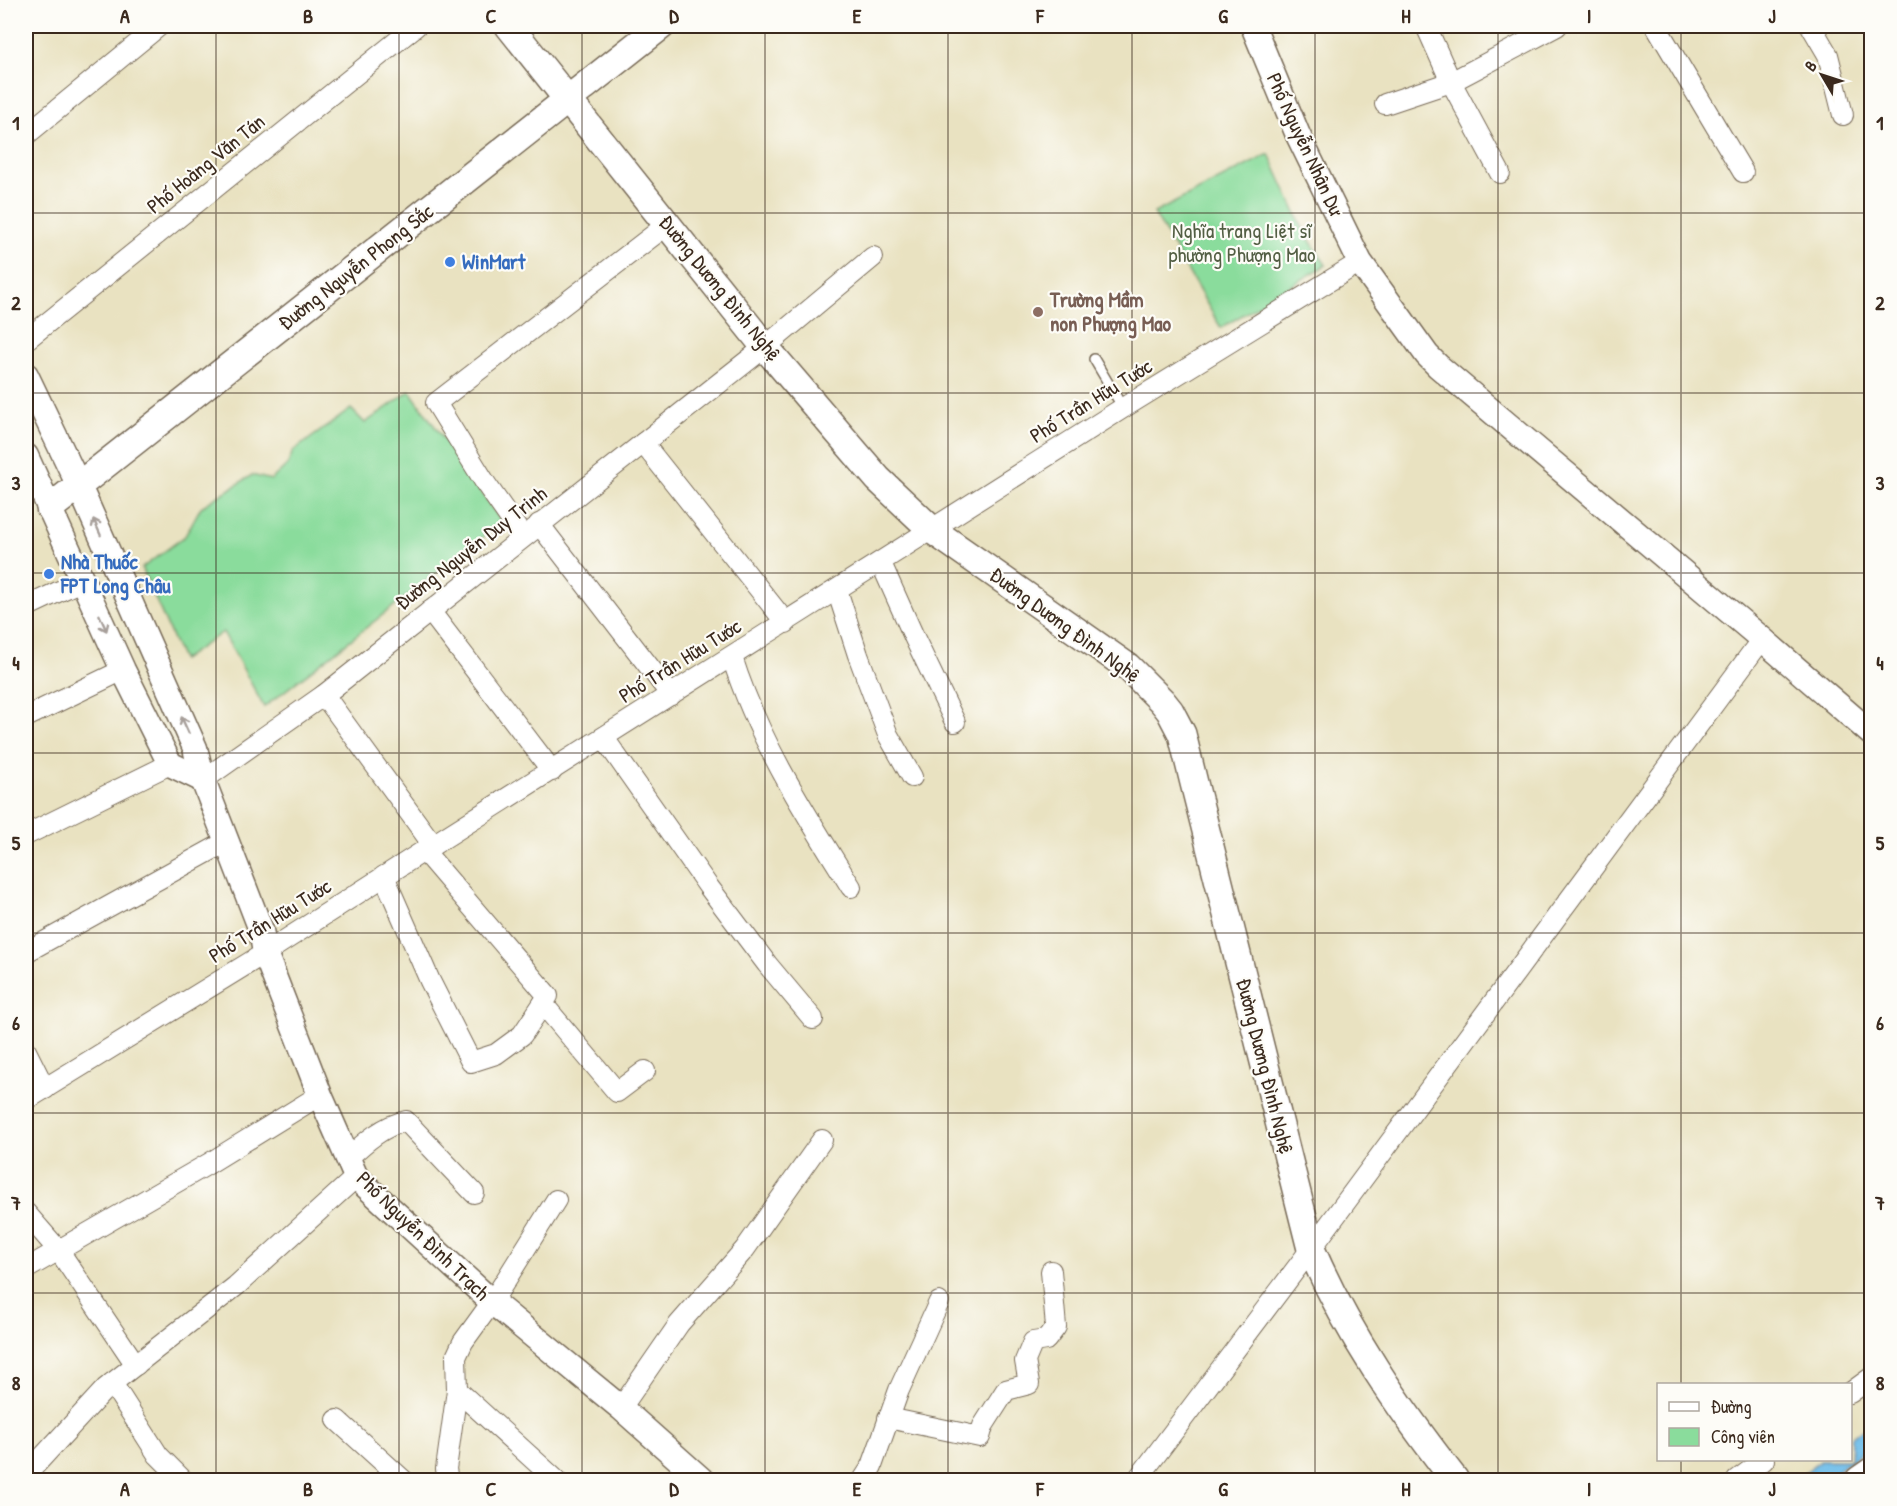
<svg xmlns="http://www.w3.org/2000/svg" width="1897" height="1506" viewBox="0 0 1897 1506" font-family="'Patrick Hand',sans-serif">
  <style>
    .green { fill: #8adc9c; stroke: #62835d; stroke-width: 1.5 }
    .water { fill: #70beea; stroke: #567484; stroke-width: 1.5 }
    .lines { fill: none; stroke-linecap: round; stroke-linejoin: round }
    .service-casing { stroke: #786a57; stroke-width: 12 }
    .minor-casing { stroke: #786a57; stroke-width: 22 }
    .tertiary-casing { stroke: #786a57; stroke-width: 27 }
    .secondary-casing { stroke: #786a57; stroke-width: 30 }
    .service { stroke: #fff; stroke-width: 9 }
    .minor { stroke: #fff; stroke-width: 20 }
    .tertiary { stroke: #fff; stroke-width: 24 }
    .secondary { stroke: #fff; stroke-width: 27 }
    .oneway { stroke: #a79f9a }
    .grid { fill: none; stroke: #3b2a1e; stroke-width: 1.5; stroke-opacity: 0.55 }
    .shop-dot { fill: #3f7fe0; stroke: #fdfcf7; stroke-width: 2 }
    .education-dot { fill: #8d6e63; stroke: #fdfcf7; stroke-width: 2 }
    .labels { text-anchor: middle; stroke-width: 4.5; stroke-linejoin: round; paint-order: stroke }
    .street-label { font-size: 21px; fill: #3b2a1e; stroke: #fdfcf7 }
    .park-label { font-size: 21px; fill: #535f44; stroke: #fdfcf7 }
    .shop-label { font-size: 21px; font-weight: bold; fill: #366cbe; stroke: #fdfcf7; text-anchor: start }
    .education-label { font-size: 21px; font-weight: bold; fill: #785e54; stroke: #fdfcf7; text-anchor: start }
    .neatline { fill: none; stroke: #3b2a1e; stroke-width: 2 }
    .grid-label { font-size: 20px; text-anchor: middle; font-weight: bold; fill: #3b2a1e }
  </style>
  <rect width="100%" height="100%" fill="#fdfcf7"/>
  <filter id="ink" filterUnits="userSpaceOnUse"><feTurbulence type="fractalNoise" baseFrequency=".0167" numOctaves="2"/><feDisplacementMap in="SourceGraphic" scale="12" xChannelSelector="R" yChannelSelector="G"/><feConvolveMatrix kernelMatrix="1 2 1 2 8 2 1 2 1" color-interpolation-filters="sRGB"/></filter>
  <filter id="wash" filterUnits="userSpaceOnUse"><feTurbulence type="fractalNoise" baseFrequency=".008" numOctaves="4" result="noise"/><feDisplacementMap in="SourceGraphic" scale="24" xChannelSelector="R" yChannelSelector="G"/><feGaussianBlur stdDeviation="1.35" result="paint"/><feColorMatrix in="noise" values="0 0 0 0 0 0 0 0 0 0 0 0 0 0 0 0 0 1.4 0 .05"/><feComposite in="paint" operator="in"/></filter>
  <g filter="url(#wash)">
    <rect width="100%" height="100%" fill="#e9e2c1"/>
    <g class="green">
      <polygon points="1269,154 1305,233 1326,265 1221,328 1154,213"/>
      <polygon points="410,391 502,522 264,707 223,632 182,660 142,568 185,536 201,507 252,475 271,480 288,464 293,451 351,409 365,423"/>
    </g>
    <polygon class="water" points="1871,1422 1871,1445 1826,1480 1795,1480 1822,1460 1850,1460 1851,1438"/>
  </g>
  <g filter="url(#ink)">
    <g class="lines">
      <g class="service-casing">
        <polyline id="service" points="1094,359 1123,408"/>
      </g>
      <g class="minor-casing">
        <g id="minor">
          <polyline points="1426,26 1451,82 1500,173"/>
          <polyline points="1656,26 1743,172"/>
          <polyline points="1811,26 1828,55 1843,115"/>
          <polyline points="1385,104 1451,82 1557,26"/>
          <polyline points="26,135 159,26"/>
          <polyline points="26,340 416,26"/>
          <polyline points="643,443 786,623"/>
          <polyline points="539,524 671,695"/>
          <polyline points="523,537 486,484 436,403 668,224"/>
          <polyline points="881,563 915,639 955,722"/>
          <polyline points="837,590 858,655 888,735 912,777"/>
          <polyline points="26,607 83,580"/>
          <polyline points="430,611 552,771"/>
          <path d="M 732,657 C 758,740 805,813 851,887"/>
          <polyline points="324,695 433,845"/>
          <polyline points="26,717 123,670"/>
          <polyline points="604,738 708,886 767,964 813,1019"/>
          <polyline points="203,780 324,695 765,347 873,257"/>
          <polyline points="26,835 170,764"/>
          <polyline points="384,876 430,981 471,1062 496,1054 522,1035 548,996 424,851"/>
          <polyline points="26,952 226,842"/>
          <polyline points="543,1004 617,1092 645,1071"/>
          <polyline points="26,1051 45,1089"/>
          <polyline points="26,1100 265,953 433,845 1123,408 1360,262"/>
          <path d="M 348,1158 C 364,1143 384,1125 406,1121 L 474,1193"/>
          <polyline points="26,1213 59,1251 136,1365"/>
          <polyline points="26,1269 208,1164 320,1095"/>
          <polyline points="112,1383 158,1455 183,1480"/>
          <polyline points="457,1390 556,1480"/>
          <polyline points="1850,1393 1872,1377"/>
          <polyline points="621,1408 679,1324 745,1249 822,1140"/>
          <polyline points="888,1418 980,1437 983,1426 1006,1390 1029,1384 1025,1361 1033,1342 1046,1340 1056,1327 1051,1271"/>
          <polyline points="337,1420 403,1480"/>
          <polyline points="26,1475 106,1388 236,1286 356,1177"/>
          <polyline points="448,1480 446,1469 457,1390 456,1357 463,1342 492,1302 556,1200"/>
          <polyline points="863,1480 872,1466 899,1390 939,1302"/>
          <polyline points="1137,1480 1311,1249 1762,639"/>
          <polyline points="1737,1480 1764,1460"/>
        </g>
      </g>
      <g class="tertiary-casing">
        <g id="tertiary">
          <polyline points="1253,26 1298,135 1360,262 1427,355 1438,366 1762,639 1872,734"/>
          <polyline points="26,375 79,486 195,748 203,780 261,930 265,953 320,1095 356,1177 492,1302 621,1408 702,1480"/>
          <polyline points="26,456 123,670 170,764 203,780"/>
        </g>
      </g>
      <g class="secondary-casing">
        <g id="secondary">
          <path d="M 509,26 L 765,347 L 878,479 L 932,530 L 1128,667 L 1162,701 L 1170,711 L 1182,734 L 1194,783 L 1311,1249 C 1347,1333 1399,1408 1455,1480"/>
          <polyline points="50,508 661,26"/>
          <polyline points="1859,1480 1872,1471"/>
        </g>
      </g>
      <use href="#service" class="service"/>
      <use href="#minor" class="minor"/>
      <use href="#tertiary" class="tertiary"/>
      <use href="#secondary" class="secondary"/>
    </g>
    <defs><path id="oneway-shaft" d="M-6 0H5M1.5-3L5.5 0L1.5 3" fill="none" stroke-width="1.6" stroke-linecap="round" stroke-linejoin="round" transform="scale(1.5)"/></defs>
    <g class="oneway">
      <use href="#oneway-shaft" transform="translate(97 527) rotate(-114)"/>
      <use href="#oneway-shaft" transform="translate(103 623) rotate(66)"/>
      <use href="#oneway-shaft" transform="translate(185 725) rotate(-114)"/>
    </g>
  </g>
  <path class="grid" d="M 216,26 L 216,1480M 399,26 L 399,1480M 582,26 L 582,1480M 765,26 L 765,1480M 948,26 L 948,1480M 1132,26 L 1132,1480M 1315,26 L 1315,1480M 1498,26 L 1498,1480M 1681,26 L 1681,1384M 26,213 L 1872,213M 26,393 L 1872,393M 26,573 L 1872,573M 26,753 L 1872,753M 26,933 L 1872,933M 26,1113 L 1872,1113M 26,1293 L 1872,1293M 1681,1460 L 1681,1480"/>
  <g class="shop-dot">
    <circle cx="450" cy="262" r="6"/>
    <circle cx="49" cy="574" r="6"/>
  </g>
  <circle class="education-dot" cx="1038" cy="312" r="6"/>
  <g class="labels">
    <g class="street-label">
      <text transform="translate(1305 144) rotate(65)" y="7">Phố Nguyễn Nhân Dư</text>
      <text transform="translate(206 164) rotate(-39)" y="7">Phố Hoàng Văn Tán</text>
      <text transform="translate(356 267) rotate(-38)" y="7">Đường Nguyễn Phong Sắc</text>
      <text transform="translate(720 288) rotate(51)" y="7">Đường Dương Đình Nghệ</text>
      <text transform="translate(1091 401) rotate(-32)" y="7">Phố Trần Hữu Tước</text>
      <text transform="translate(471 548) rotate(-38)" y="7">Đường Nguyễn Duy Trinh</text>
      <text transform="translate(1065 625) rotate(36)" y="7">Đường Dương Đình Nghệ</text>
      <text transform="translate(680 661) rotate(-32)" y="7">Phố Trần Hữu Tước</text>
      <text transform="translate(270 921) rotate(-32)" y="7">Phố Trần Hữu Tước</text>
      <text transform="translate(1265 1066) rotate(76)" y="7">Đường Dương Đình Nghệ</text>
      <text transform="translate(423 1236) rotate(44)" y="7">Phố Nguyễn Đình Trạch</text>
    </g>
    <g class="park-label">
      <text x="1242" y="238">Nghĩa trang Liệt sĩ<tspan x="1242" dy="24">phường Phượng Mao</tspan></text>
    </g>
    <g class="shop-label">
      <text x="462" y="269">WinMart</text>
      <text x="61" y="569">Nhà Thuốc<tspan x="61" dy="24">FPT Long Châu</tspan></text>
    </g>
    <g class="education-label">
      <text x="1050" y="307">Trường Mầm<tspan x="1050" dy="24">non Phượng Mao</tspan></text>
    </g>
  </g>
  <rect width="1897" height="1506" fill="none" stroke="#fdfcf7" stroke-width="66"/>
  <rect x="1657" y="1383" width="195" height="78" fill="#fdfcf7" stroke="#afa8a0" stroke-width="1.5"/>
  <rect x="1669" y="1402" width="30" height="9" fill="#ffffff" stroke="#afa8a0" stroke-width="1.5"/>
  <text x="1711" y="1413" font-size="18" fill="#3b2a1e">Đường</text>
  <rect x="1669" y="1428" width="30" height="18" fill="#8adc9c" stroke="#afa8a0" stroke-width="1.5"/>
  <text x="1711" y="1443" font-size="18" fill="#3b2a1e">Công viên</text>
  <g transform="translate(1822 75) rotate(309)" stroke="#fdfcf7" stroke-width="4.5" paint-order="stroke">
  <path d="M0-4.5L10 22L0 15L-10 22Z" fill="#3b2a1e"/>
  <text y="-9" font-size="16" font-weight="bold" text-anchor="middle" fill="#3b2a1e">B</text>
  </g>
  <rect x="33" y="33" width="1831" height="1440" class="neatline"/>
  <g class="grid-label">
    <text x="125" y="23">A</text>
    <text x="308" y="23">B</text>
    <text x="491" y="23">C</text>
    <text x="674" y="23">D</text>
    <text x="857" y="23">E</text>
    <text x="1040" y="23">F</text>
    <text x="1223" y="23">G</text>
    <text x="1406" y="23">H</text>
    <text x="1589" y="23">I</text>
    <text x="1772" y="23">J</text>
    <text x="16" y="130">1</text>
    <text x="1880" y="130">1</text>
    <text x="16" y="310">2</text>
    <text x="1880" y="310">2</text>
    <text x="16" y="490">3</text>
    <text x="1880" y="490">3</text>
    <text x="16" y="670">4</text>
    <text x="1880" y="670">4</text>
    <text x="16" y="850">5</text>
    <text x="1880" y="850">5</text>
    <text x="16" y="1030">6</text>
    <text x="1880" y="1030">6</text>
    <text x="16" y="1210">7</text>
    <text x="1880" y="1210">7</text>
    <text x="16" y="1390">8</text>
    <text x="1880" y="1390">8</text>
    <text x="125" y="1496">A</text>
    <text x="308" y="1496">B</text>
    <text x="491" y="1496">C</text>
    <text x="674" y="1496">D</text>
    <text x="857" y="1496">E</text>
    <text x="1040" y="1496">F</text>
    <text x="1223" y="1496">G</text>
    <text x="1406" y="1496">H</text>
    <text x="1589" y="1496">I</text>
    <text x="1772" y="1496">J</text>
  </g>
</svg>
